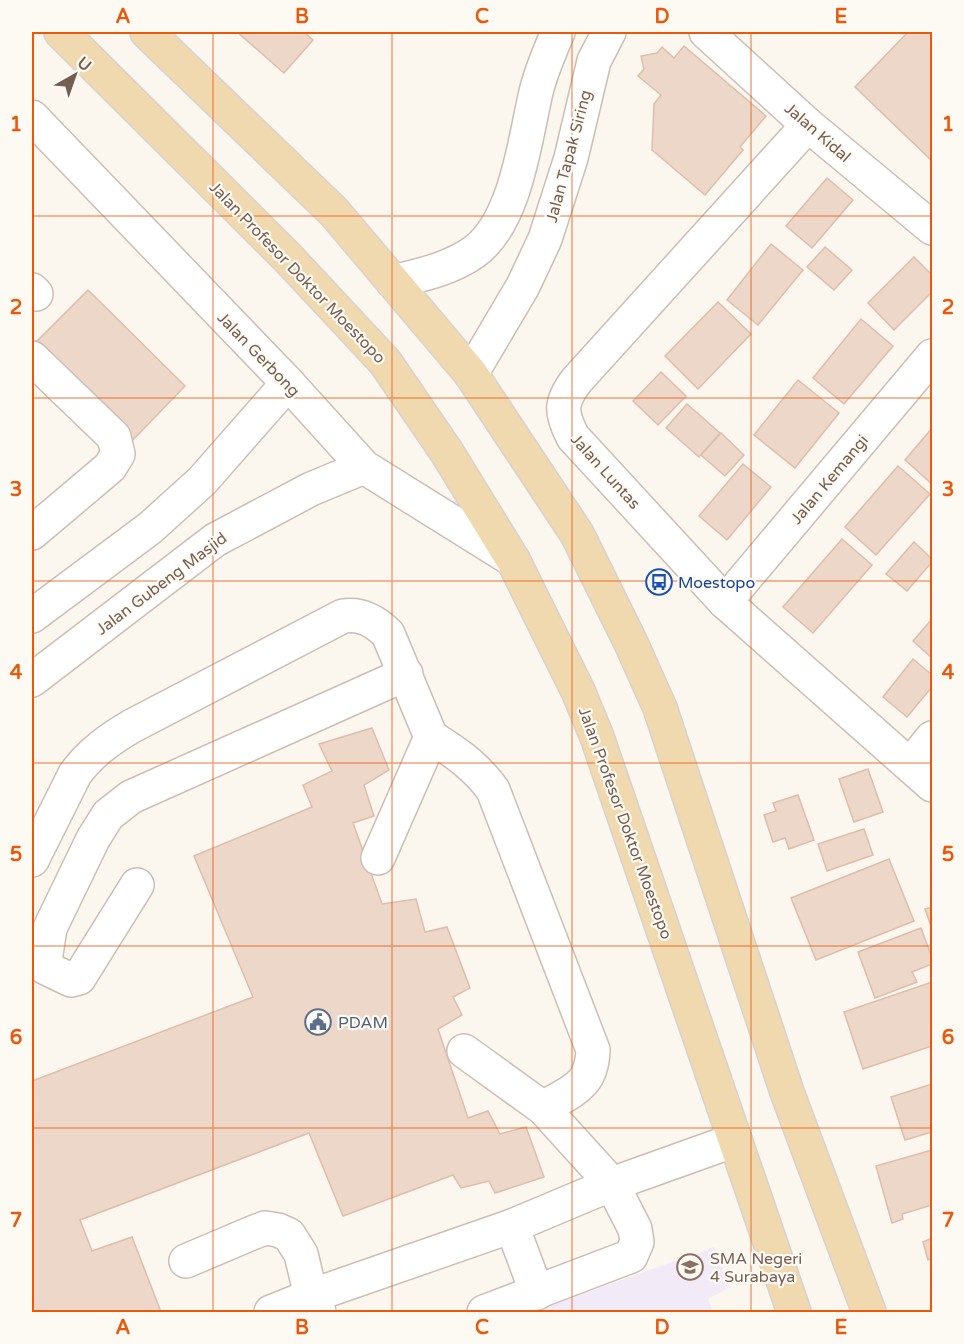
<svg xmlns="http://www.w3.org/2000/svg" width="964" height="1344" viewBox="0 0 964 1344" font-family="'Varela Round',sans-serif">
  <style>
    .education { fill: #f3eaf8 }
    .building { fill: #edd7c8; stroke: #debeab; stroke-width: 1.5 }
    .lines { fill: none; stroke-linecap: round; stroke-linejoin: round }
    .minor-casing { stroke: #ccbeb4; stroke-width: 36 }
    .major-casing { stroke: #d8d2cf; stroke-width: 36 }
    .minor { stroke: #fff; stroke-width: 33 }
    .major { stroke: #f0d8af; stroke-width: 33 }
    .grid { fill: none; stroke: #e8590c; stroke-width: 1.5; stroke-opacity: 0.55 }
    .labels { text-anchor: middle; stroke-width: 4.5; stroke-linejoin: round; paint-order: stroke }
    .street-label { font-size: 16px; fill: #745e52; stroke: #fdfaf4 }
    .transit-label { font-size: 16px; fill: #164399; stroke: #fdfaf4; text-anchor: start }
    .service-label { font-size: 16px; fill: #4e5e75; stroke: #fdfaf4; text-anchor: start }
    .education-label { font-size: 16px; fill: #785e54; stroke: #fdfaf4; text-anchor: start }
    .neatline { fill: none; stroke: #e8590c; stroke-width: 2 }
    .grid-label { font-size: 20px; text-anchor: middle; font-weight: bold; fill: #e8590c }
  </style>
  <rect width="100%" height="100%" fill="#fbf6ee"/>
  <polygon class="education" points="714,1247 730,1287 708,1299 713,1312 532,1312"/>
  <g class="building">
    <polygon points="237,32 304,32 313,40 284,73"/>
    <polygon points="908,32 932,32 932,161 855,87"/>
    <polygon points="684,46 766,116 740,147 743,150 705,195 652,150 654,104 661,95 638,76 644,69 641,56 657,53 662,47 674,58"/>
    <polygon points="827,178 853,200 812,248 786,226"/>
    <polygon points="771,244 803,270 758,325 727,300"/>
    <polygon points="825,247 852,270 834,290 807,267"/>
    <polygon points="914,257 932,275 932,292 894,330 868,303"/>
    <polygon points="88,290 185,386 132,441 34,344"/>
    <polygon points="718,302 751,334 698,389 665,356"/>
    <polygon points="861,319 893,346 844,404 813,378"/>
    <polygon points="661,372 686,396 658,425 633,401"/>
    <polygon points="798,380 839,413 795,468 754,435"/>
    <polygon points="687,404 720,433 699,457 666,428"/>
    <polygon points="932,428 932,484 905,460"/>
    <polygon points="721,433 744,455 725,476 701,455"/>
    <polygon points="743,464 771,487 727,540 699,516"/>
    <polygon points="898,466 930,494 876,555 845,527"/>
    <polygon points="842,539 872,565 813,633 783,607"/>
    <polygon points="914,542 932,559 932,562 907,591 886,574"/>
    <polygon points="932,619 932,658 913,641"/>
    <polygon points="913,659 932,675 932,687 907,717 883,697"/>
    <polygon points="372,728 389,770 364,785 374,816 353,823 382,904 416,899 425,932 447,927 470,988 453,997 462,1015 438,1029 468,1118 488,1111 500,1134 526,1127 544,1177 495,1193 489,1181 461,1188 453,1175 343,1216 309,1133 80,1220 92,1251 132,1237 161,1312 32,1312 32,1081 253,997 194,856 312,807 303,785 332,771 319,744"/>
    <polygon points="868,769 883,812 854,822 839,779"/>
    <polygon points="798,795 814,840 789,849 785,838 773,842 764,815 776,811 773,803"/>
    <polygon points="864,829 873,855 827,871 818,844"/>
    <polygon points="889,859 914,921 816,960 791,898"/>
    <polygon points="932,907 932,929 925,909"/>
    <polygon points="921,928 932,958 932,964 912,972 917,982 875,998 858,952"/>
    <polygon points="932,982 932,1046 863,1069 844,1012"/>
    <polygon points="932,1084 932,1132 905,1140 891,1097"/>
    <polygon points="932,1150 932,1205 902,1214 903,1219 892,1223 876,1166"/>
    <polygon points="932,1238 932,1258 928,1260 923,1242"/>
  </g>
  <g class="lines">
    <g class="minor-casing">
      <g id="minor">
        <polyline points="706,32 808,125 932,228"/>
        <polyline points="32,117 288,383 364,467 513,560"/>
        <path d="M 808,125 L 577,380 C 560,402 560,412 573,437 L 725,602 L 932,785"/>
        <path d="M 393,282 C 421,275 450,269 474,252 C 516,222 525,139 536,92 C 541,71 550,51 558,32"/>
        <polyline points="32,290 36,294"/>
        <polyline points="32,358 114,437 118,454 110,467 32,533"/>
        <polyline points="471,374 523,286 545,239 571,158 594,61 609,32"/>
        <polyline points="725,602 932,356"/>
        <polyline points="32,616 150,528 202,481 288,383"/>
        <polyline points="32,680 215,540 311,489 364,467"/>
        <polyline points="911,764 932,738"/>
        <path d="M 378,858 L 431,737 C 455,752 476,766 493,790 L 593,1050 C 592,1087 571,1091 543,1108"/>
        <path d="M 32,860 L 75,774 C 90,753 110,739 132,726 L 343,616 C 361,613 375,621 388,634 L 431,737"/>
        <polyline points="137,885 79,978 71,980 44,967 50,928 93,839 108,815 131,797 406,674"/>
        <polyline points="464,1051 543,1108 612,1184 635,1229 637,1242 631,1256 484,1312"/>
        <polyline points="512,1226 537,1293"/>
        <polyline points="186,1261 252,1233 265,1228 278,1230 289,1235 301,1254 311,1296 319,1312"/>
        <polyline points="271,1312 311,1296 512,1226 612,1184 735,1140"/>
      </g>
    </g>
    <g class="major-casing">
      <g id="major">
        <polyline points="61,32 288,258 385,362 446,451 513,560 578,691 597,737 794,1312"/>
        <polyline points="147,32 334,212 471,374 577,534 630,641 660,708 787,1092 869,1312"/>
      </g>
    </g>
    <use href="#minor" class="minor"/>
    <use href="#major" class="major"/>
  </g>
  <path class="grid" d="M 213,32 L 213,1312M 392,32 L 392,1312M 572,32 L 572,1312M 751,32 L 751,1312M 32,216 L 932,216M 32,398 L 932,398M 32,581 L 932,581M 32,763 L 932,763M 32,946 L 932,946M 32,1128 L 932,1128"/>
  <defs>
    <g id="bus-ring" transform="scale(1.35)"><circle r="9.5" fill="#fdfaf4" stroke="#1a4fb4" stroke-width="1.5"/><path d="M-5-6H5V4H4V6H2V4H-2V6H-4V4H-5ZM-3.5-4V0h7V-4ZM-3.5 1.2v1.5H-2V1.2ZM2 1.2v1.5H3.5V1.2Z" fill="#1a4fb4"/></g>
    <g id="civic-ring" transform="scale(1.35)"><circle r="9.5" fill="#fdfaf4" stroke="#5c6f8a" stroke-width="1.5"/><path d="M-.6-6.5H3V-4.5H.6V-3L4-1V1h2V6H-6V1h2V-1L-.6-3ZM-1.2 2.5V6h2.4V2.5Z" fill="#5c6f8a"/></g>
    <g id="school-ring" transform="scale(1.35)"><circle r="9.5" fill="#fdfaf4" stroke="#8d6e63" stroke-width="1.5"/><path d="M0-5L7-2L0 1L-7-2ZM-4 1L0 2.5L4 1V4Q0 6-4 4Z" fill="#8d6e63"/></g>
  </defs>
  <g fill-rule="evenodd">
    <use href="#bus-ring" x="659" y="582"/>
    <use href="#civic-ring" x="318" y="1022"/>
    <use href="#school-ring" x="690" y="1267"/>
  </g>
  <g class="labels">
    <g class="street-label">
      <text transform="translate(818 132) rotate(41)" y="6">Jalan Kidal</text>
      <text transform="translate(568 156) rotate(-75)" y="6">Jalan Tapak Siring</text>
      <text transform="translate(298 272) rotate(46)" y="6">Jalan Profesor Doktor Moestopo</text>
      <text transform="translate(259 354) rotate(46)" y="6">Jalan Gerbong</text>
      <text transform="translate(606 471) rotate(48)" y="6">Jalan Luntas</text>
      <text transform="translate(829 479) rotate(-50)" y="6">Jalan Kemangi</text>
      <text transform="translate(161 583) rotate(-37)" y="6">Jalan Gubeng Masjid</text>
      <text transform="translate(626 823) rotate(70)" y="6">Jalan Profesor Doktor Moestopo</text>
    </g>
    <g class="transit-label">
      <text x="678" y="588">Moestopo</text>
    </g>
    <g class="service-label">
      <text x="338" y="1028">PDAM</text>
    </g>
    <g class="education-label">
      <text x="710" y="1264">SMA Negeri<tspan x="710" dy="18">4 Surabaya</tspan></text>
    </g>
  </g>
  <rect width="964" height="1344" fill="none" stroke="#fdfaf4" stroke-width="66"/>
  <g transform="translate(75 75) rotate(40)" stroke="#fdfaf4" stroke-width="4.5" paint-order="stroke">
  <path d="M0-4.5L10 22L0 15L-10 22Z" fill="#745e52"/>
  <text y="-9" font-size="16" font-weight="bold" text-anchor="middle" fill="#745e52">U</text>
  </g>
  <rect x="33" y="33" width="898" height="1278" class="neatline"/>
  <g class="grid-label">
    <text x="123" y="23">A</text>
    <text x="302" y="23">B</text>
    <text x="482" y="23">C</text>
    <text x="662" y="23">D</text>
    <text x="841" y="23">E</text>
    <text x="16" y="131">1</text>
    <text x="948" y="131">1</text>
    <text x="16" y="314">2</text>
    <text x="948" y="314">2</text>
    <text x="16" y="496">3</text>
    <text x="948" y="496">3</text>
    <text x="16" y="679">4</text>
    <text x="948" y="679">4</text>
    <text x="16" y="861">5</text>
    <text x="948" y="861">5</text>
    <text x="16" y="1044">6</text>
    <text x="948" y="1044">6</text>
    <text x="16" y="1227">7</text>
    <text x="948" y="1227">7</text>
    <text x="123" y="1334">A</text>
    <text x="302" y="1334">B</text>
    <text x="482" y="1334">C</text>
    <text x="662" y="1334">D</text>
    <text x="841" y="1334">E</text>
  </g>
</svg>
